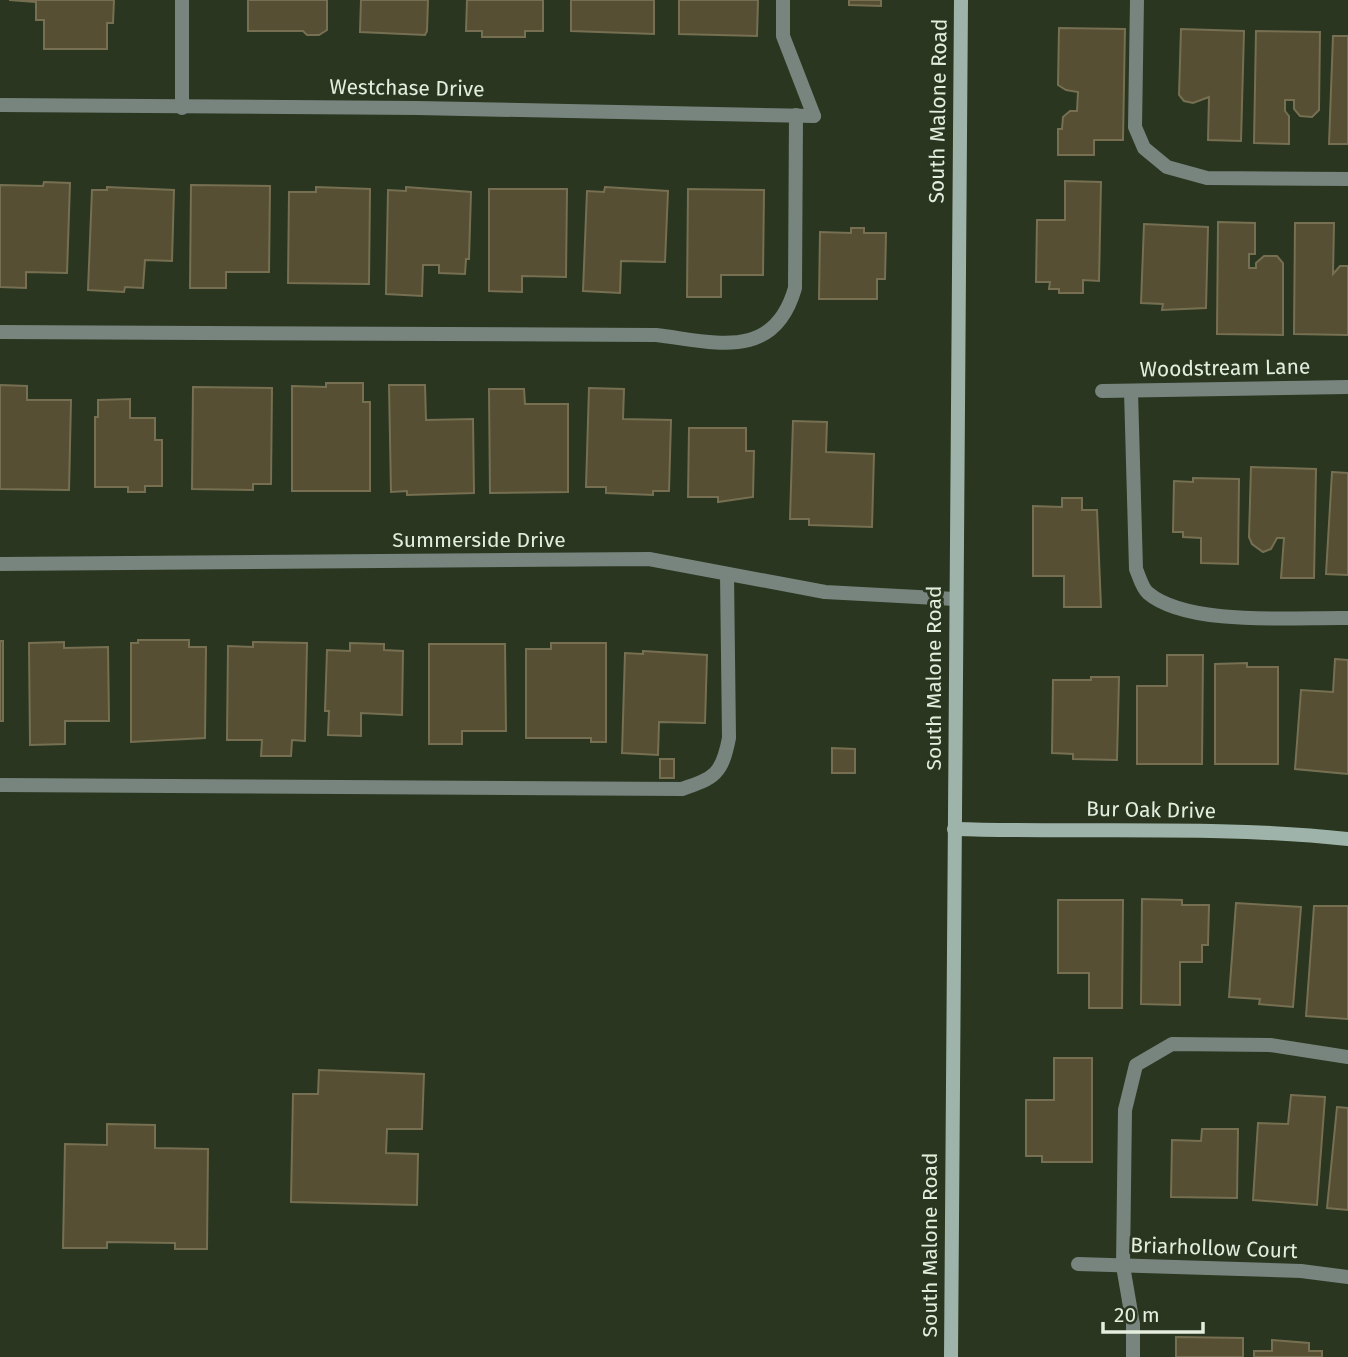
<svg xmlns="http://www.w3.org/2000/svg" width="1348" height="1357" viewBox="0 0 1348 1357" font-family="'Fira Sans',sans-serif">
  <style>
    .building { fill: #564f33; stroke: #766f52; stroke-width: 2 }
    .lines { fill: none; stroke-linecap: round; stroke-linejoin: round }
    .lane { stroke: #77857e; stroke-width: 14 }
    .street { stroke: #77857e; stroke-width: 14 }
    .secondary { stroke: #9eb4aa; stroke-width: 14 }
    .labels { text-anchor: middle; stroke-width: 6; stroke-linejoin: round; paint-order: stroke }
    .street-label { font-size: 21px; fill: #e5edde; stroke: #2a361f }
  </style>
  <rect width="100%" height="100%" fill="#2a361f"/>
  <g class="building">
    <polygon points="9,0 114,0 113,23 107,23 107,49 44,49 44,20 36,20 36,2"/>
    <polygon points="248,0 327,0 327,30 319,35 307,35 303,31 248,31"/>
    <polygon points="361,0 428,0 427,31 425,35 360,32"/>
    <polygon points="467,0 543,0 543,31 525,31 525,37 482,37 482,31 466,31"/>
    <polygon points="571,0 654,0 654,34 571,31"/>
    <polygon points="679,0 758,0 757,36 679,34"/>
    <polygon points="849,0 881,0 881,6 849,5"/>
    <polygon points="1059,28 1125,29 1123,140 1094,140 1094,155 1058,155 1058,129 1062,129 1063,117 1070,111 1077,111 1078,92 1066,90 1058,85"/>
    <polygon points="1181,29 1244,31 1241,141 1208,140 1209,97 1193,103 1184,101 1179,95"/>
    <polygon points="1256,31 1320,32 1319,110 1312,117 1300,116 1294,109 1294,100 1285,100 1285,111 1289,116 1289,144 1254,143"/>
    <polygon points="1333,36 1348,36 1348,144 1329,144"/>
    <polygon points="1065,181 1101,182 1099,281 1083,280 1083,293 1059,293 1059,289 1049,289 1050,282 1036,282 1037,220 1065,220"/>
    <polygon points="44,182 70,183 67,273 26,272 26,288 0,287 0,185 43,186"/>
    <polygon points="191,185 270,186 269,272 226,272 226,288 190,288"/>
    <polygon points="107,187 174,190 172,261 145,260 143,288 125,287 124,292 88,290 92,190 107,190"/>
    <polygon points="316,187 370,189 369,284 288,283 289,192 316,192"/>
    <polygon points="406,187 471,192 469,259 466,259 465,274 439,273 439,265 423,265 422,296 386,294 388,190 406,191"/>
    <polygon points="605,187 668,191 665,262 621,261 620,293 583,291 587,191 604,192"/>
    <polygon points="489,189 567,189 566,277 522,276 522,292 489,291"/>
    <polygon points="688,189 764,190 763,275 721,275 721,297 687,297"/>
    <polygon points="1218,222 1255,223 1255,254 1249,254 1249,268 1256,268 1256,263 1264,256 1277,256 1283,263 1283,335 1217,334"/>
    <polygon points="1295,223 1334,223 1333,274 1340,266 1348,266 1348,335 1294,334"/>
    <polygon points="1144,224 1208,227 1206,308 1162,310 1163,304 1141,303"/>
    <polygon points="851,228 864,228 864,233 886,233 885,279 877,279 877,299 819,299 820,232 851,233"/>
    <polygon points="326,383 363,383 363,402 370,402 370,491 292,491 292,386 326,387"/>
    <polygon points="0,385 27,386 27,400 71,400 69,490 0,489"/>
    <polygon points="389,385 425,385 426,420 473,419 474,493 407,495 407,491 391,492"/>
    <polygon points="193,387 272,388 271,484 253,484 253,490 192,489"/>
    <polygon points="589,388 624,389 623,419 671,420 669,491 653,491 653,495 606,493 606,487 586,487"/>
    <polygon points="489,389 524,389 525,404 568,404 568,492 490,493"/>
    <polygon points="130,399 130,418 155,418 155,440 162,440 162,486 145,486 145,492 128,492 128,487 95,487 95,417 98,417 98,400"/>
    <polygon points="793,421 827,422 826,452 874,454 872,527 809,525 809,519 790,519"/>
    <polygon points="689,428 746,428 746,451 754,451 753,497 718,502 718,497 688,497"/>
    <polygon points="1251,467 1316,469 1314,578 1281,578 1284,538 1277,538 1271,549 1263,552 1252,544 1249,537"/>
    <polygon points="1332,472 1348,473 1348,575 1326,574"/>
    <polygon points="1193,478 1239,479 1238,564 1201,563 1201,538 1183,537 1183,532 1173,532 1174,481 1193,482"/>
    <polygon points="1062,498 1082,498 1082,510 1097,510 1101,607 1064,607 1064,576 1033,576 1033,506 1062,507"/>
    <polygon points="138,640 189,640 189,647 206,647 205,738 131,742 131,643 138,643"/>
    <rect x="0" y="641" width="3" height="80"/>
    <polygon points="64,642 64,648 108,647 109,721 65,721 65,744 30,745 29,643"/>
    <polygon points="253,642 307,643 305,741 292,740 291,756 261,756 262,740 227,740 228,646 253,647"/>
    <polygon points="350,643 384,644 384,650 403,651 402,715 361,713 361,736 328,735 329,711 325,711 327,650 350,651"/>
    <polygon points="551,643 606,643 606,742 591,742 591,738 526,738 526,649 551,649"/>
    <polygon points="429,644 505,644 506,731 462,731 462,744 429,744"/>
    <polygon points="643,651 707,655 705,723 659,722 658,755 622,753 625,653 643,654"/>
    <polygon points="1167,655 1203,655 1202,764 1137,764 1137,686 1167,686"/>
    <polygon points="1335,659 1348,660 1348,774 1295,769 1301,690 1333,692"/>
    <polygon points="1247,663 1247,667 1278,667 1278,764 1215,764 1215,664"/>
    <polygon points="1091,677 1119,677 1117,760 1073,759 1073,754 1052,753 1053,680 1091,680"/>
    <polygon points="832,748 855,749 855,773 832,773"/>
    <rect x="660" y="759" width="14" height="19"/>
    <polygon points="1142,899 1182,900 1182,905 1209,905 1208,945 1202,945 1202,962 1180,962 1180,1005 1141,1004"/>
    <polygon points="1058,900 1123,900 1122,1008 1089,1008 1089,973 1058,973"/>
    <polygon points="1236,903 1301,907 1293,1007 1259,1004 1260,999 1229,997"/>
    <polygon points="1314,906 1348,906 1348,1019 1306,1016"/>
    <polygon points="1054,1058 1092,1058 1092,1162 1042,1162 1042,1156 1026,1156 1026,1100 1054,1100"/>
    <polygon points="319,1070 424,1074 422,1129 387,1129 386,1153 418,1154 417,1205 291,1202 293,1094 318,1094"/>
    <polygon points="1291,1095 1325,1097 1317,1205 1253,1200 1258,1123 1288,1124"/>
    <polygon points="1337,1107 1348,1108 1348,1210 1327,1208"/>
    <polygon points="107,1124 155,1125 155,1148 208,1149 207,1249 175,1249 175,1243 107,1242 107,1248 63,1248 65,1144 107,1145"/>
    <polygon points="1202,1129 1238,1129 1237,1198 1171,1197 1172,1140 1201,1141"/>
    <polygon points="1176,1337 1243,1338 1243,1357 1176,1357"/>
    <polygon points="1272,1340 1309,1343 1309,1351 1322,1351 1322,1357 1254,1357 1254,1351 1272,1351"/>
  </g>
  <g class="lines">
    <g class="lane">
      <polyline points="783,0 783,36 814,116"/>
      <polyline points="1137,0 1135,127 1144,148 1167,167 1207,178 1348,179"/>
      <path d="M 0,332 L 656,335 C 715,342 774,362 795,288 L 796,115"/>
      <path d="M 1131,391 L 1136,569 C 1139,576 1142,588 1148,593 C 1188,627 1296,617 1348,618"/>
      <path d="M 0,785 L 682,789 C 715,778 722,774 729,738 L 727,574"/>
      <polyline points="1133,1357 1133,1324 1123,1266 1125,1110 1136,1065 1172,1044 1270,1045 1348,1057"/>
    </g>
    <g class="street">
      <polyline points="0,105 417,108 814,116"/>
      <polyline points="182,108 182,0"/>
      <polyline points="1102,391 1348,387"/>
      <polyline points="0,564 649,559 825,592 955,599"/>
      <polyline points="1078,1264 1301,1271 1348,1277"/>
    </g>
    <g class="secondary">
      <path d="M 954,829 C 1085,833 1217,825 1348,839"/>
      <polyline points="951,1357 961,0"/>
    </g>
  </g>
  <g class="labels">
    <g class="street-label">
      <text transform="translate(407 88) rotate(1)" y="7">Westchase Drive</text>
      <text transform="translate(938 111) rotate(-89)" y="7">South Malone Road</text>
      <text transform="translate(1225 368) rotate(-1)" y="7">Woodstream Lane</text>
      <text x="479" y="547">Summerside Drive</text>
      <text transform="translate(934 678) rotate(-90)" y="7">South Malone Road</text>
      <text transform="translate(1151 810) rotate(1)" y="7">Bur Oak Drive</text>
      <text transform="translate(930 1245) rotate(-90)" y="7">South Malone Road</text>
      <text transform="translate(1214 1248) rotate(2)" y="7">Briarhollow Court</text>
    </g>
  </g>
  <path d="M1103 1322v10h100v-10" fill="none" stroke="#e5edde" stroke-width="3.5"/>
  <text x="1114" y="1322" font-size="21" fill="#e5edde" stroke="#2a361f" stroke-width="5" paint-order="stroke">20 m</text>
</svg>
